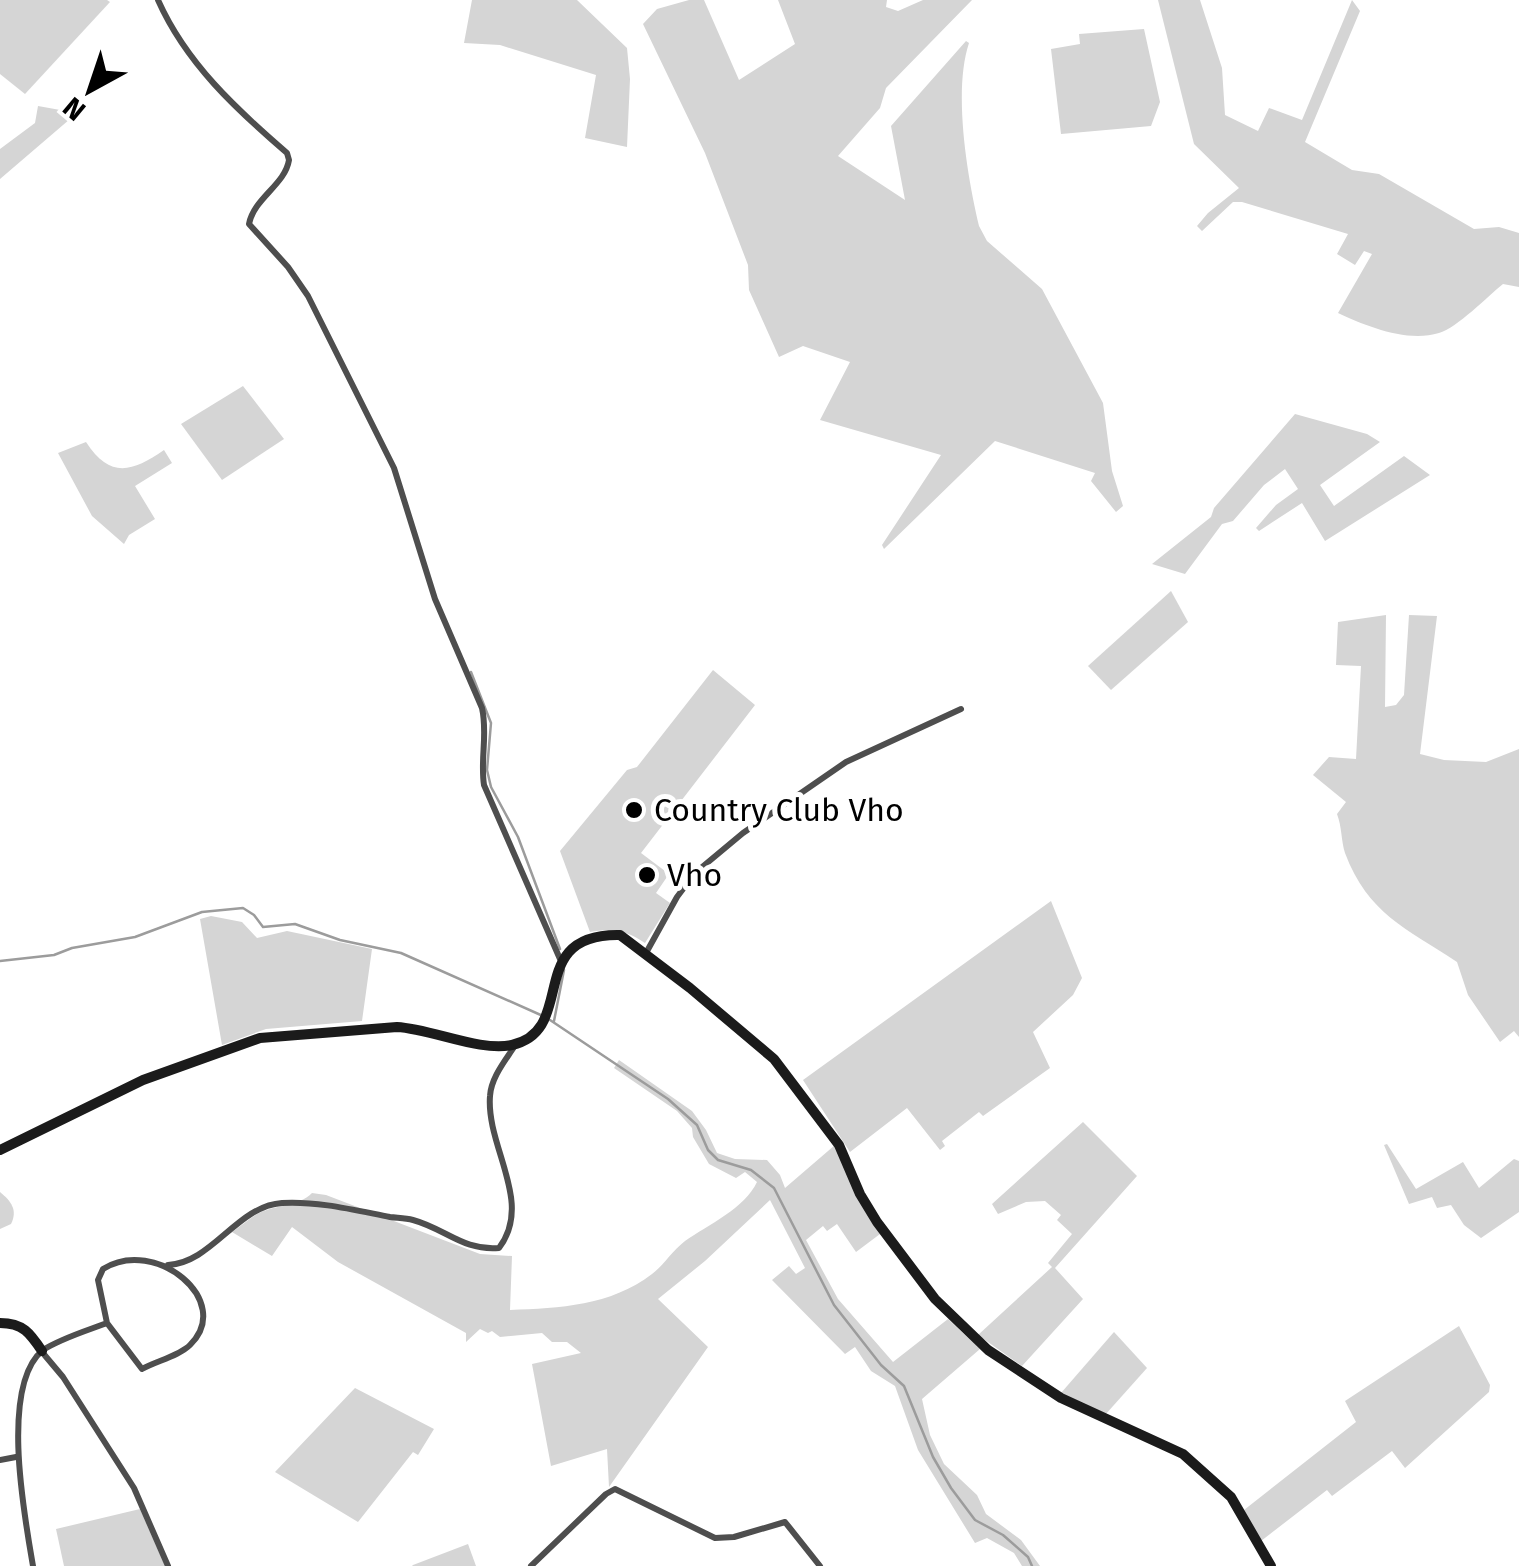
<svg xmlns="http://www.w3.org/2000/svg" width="1519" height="1566" viewBox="0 0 1519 1566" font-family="'Fira Sans',sans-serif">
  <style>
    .green { fill: #d5d5d5 }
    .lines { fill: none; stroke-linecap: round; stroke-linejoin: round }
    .stream { stroke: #9c9c9c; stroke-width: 2.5 }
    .street { stroke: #4e4e4e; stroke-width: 6 }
    .secondary { stroke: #1b1b1b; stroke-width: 10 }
    .poi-dot { fill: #000; stroke: #fff; stroke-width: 4 }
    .labels { text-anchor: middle; stroke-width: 10; stroke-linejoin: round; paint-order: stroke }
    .poi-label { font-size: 32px; fill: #000; stroke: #fff; text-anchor: start }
  </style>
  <rect width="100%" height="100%" fill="#fff"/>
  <g class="green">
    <polygon points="0,0 107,0 110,2 25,94 0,74"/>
    <polygon points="472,0 577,0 627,48 630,79 627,147 585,138 596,75 500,45 464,43"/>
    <path d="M 689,0 L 704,0 L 739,80 L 795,44 L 778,0 L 887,0 L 886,7 L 898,11 L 923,0 L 972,0 L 886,88 L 880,108 L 838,156 L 905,200 L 891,126 L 966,41 L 969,43 C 953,91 967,175 979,226 L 987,241 L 1042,289 L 1103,403 L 1112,471 L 1123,506 L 1116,512 L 1091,481 L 1095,473 L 995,441 L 884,549 L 882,545 L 941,455 L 820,420 L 850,362 L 803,346 L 779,357 L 749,290 L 748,265 L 705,153 L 643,24 L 657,9 Z"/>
    <path d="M 1158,0 L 1200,0 L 1222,68 L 1225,115 L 1258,131 L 1269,108 L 1302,120 L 1352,0 L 1360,11 L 1305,142 L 1352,170 L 1379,174 L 1474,229 L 1499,227 L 1519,233 L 1519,287 L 1503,284 C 1488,296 1457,328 1439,333 C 1407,343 1366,326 1338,313 L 1372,254 L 1364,251 L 1355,265 L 1337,254 L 1348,234 L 1242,202 L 1233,202 L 1202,231 L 1197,226 L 1208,213 L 1239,188 L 1194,144 Z"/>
    <polygon points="1144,29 1160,102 1151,126 1061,134 1051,49 1080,44 1079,34"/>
    <polygon points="38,106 77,113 0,179 0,149 35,123"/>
    <polygon points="243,386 284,439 222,480 181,424"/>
    <polygon points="1295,414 1367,434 1380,442 1320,485 1334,506 1404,456 1430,475 1325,541 1302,503 1259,531 1256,528 1276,505 1298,489 1285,469 1264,485 1233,521 1222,524 1185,574 1152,564 1211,517 1214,508"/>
    <path d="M 86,442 C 110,479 132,472 164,450 L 172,463 L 135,486 L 155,519 L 129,535 L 124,544 L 92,516 L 58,453 Z"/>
    <polygon points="1171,591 1188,622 1111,690 1088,666"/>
    <path d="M 1386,615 L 1385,707 L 1396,705 L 1404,695 L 1409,615 L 1437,616 L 1420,754 L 1444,760 L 1486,762 L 1519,749 L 1519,1037 L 1514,1031 L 1500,1042 L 1468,995 L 1457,962 C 1406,928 1368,914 1345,853 C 1341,840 1342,827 1337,814 L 1346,802 L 1313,775 L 1329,757 L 1356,759 L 1361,666 L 1336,665 L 1338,622 Z"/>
    <path d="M 713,670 L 755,705 L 641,853 L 669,874 L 656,893 L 670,903 L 645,943 C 627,930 611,928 590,932 L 560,851 L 627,770 L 637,767 Z"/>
    <polygon points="1051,901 1082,978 1073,995 1033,1032 1050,1068 983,1116 979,1112 942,1141 945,1146 940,1150 907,1108 850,1152 803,1080"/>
    <polygon points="211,916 242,922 257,938 287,931 372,949 362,1021 266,1029 222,1045 200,919"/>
    <path d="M 619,1060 L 692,1111 L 706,1130 L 717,1153 L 735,1159 L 767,1160 L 780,1175 L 785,1188 L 835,1145 L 859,1200 L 880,1234 L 856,1252 L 837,1224 L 827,1231 L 823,1226 L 806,1240 L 838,1299 L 893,1362 L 948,1319 L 980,1349 L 922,1399 L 930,1435 L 944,1464 L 977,1495 L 986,1514 L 1021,1540 L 1040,1566 L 1022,1566 L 1014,1553 L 987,1538 L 975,1543 L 918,1450 L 895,1386 L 871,1371 L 855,1347 L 845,1354 L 772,1280 L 789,1266 L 796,1274 L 805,1268 L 770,1200 L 705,1261 L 658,1299 L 708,1347 L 609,1487 L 607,1449 L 551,1466 L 532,1364 L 581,1353 L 567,1342 L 552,1342 L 542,1333 L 500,1337 L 492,1331 L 488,1333 L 480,1329 L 466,1342 L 466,1333 L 338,1262 L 292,1227 L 272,1256 L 232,1232 C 241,1226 250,1218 259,1213 C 278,1204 298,1207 312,1193 L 326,1195 L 480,1254 L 512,1256 L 510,1310 C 560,1308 610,1306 652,1274 C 664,1265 672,1251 685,1241 C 708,1225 745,1208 757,1182 L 745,1172 L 736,1178 L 709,1164 L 693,1137 L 692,1128 L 677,1111 L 614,1068 Z"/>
    <polygon points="1083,1122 1137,1176 1055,1268 1083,1299 1022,1366 978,1335 1052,1267 1048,1263 1072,1234 1057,1220 1061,1215 1045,1201 1026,1202 998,1214 992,1204"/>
    <polygon points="1387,1144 1416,1189 1463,1162 1479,1188 1514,1159 1519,1161 1519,1212 1481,1238 1464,1225 1451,1205 1437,1208 1432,1197 1409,1204 1384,1145"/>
    <path d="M 0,1192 C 11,1201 18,1210 11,1224 L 0,1229 Z"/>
    <polygon points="1459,1326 1490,1385 1489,1392 1405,1468 1392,1451 1332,1496 1327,1490 1261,1541 1244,1510 1356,1422 1345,1401"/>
    <polygon points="1114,1332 1147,1368 1105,1415 1061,1393"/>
    <polygon points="355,1388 434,1429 418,1455 413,1452 358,1522 275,1472"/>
    <polygon points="140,1509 165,1566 64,1566 56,1529"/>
    <polygon points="468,1544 476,1566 412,1566 413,1565"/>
  </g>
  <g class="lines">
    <g class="stream">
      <polyline points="471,672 491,723 487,770 491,787 518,837 560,949"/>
      <polyline points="0,961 54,955 72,948 135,937 202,912 243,908 254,915 263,927 295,924 340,940 401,953 543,1016"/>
      <polyline points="550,1020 668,1099 697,1125 708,1150 718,1160 751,1170 774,1188 834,1305 881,1365 904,1386 933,1457 951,1488 975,1520 1003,1535 1028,1557 1032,1566"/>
      <polyline points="554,1021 564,970"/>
    </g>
    <g class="street">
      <path d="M 158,0 C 186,63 236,109 287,153 L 289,160 C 285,185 254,198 249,224 L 288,267 L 308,296 L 394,468 L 435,599 L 482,708 C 488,734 480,759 484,785 L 560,959"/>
      <polyline points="646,953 677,897 695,873 743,833 846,762 961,709"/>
      <path d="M 168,1265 C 212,1263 237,1206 282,1203 C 318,1201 354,1210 390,1217 C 397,1218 405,1218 413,1220 C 446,1229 463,1251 499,1248 C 534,1202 486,1147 490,1096 C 491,1078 505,1061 514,1047"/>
      <polyline points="42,1352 63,1377 134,1488 168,1566"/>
      <polyline points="0,1460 16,1457"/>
      <path d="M 33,1566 C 24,1514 0,1385 43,1350 C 62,1338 86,1331 107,1323 L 142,1369 C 156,1361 179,1356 190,1345 C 235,1301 155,1236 103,1269 L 98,1280 L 107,1323"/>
      <polyline points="531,1566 606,1494 615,1489 715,1538 734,1537 785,1522 820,1566"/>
    </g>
    <g class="secondary">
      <path d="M 0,1150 L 143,1080 L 260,1038 L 397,1027 C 432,1029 480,1052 512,1045 C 579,1030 523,933 620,935 L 690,988 L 774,1059 L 839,1145 L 860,1194 L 877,1222 L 935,1299 L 988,1350 L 1061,1398 L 1183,1454 L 1231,1497 L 1271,1566"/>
      <path d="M 0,1323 C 23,1323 30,1333 42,1351"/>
    </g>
  </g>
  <g class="poi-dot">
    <circle cx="634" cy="810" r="10"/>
    <circle cx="647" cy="875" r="10"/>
  </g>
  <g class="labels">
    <g class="poi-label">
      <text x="654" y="821">Country Club Vho</text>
      <text x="667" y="886">Vho</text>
    </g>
  </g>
  <g transform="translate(90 90) rotate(220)" stroke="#ffffff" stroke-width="8" paint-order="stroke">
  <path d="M0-8L18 38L0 25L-18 38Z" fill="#000000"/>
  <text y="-15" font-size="28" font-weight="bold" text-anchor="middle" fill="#000000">N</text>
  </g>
</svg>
